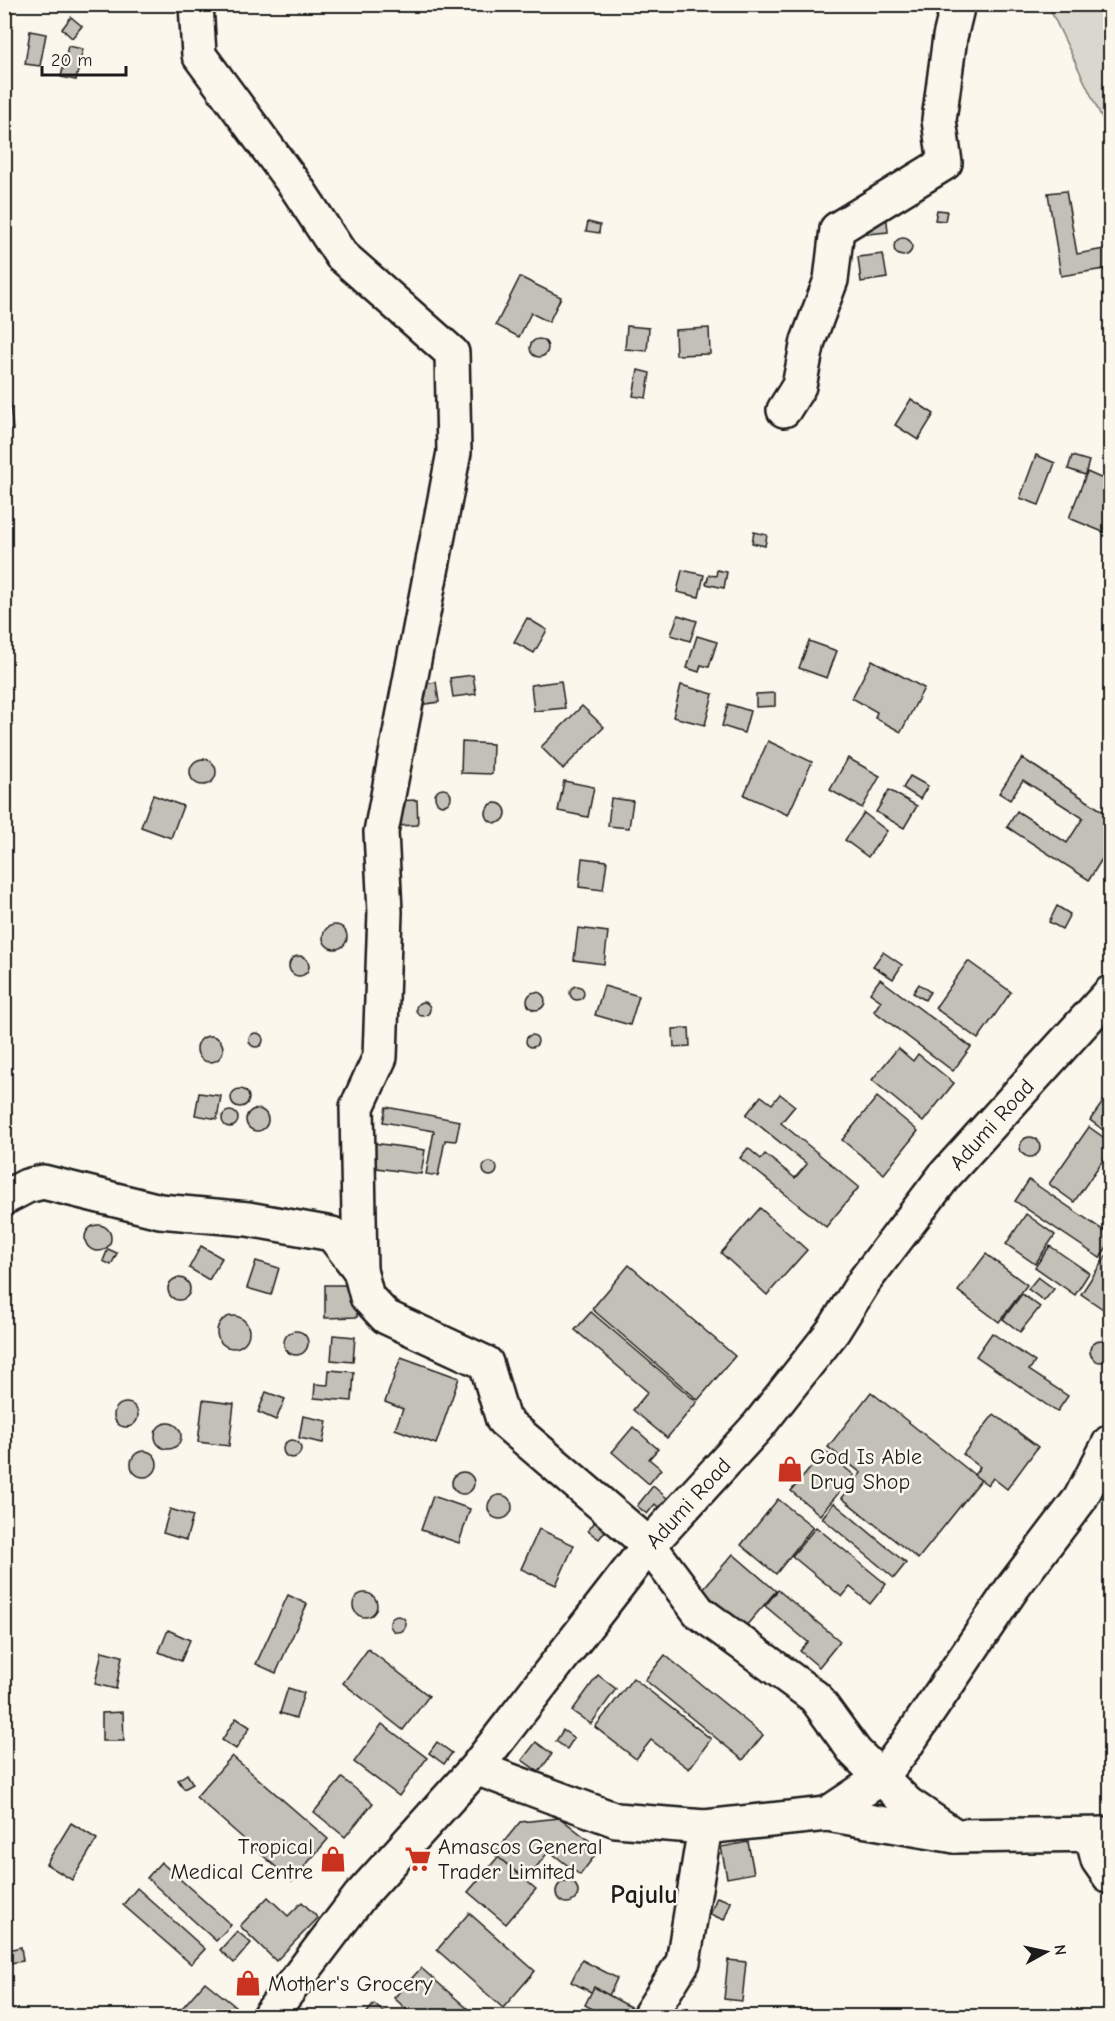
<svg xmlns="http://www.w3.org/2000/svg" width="1115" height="2021" viewBox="0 0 1115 2021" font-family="'Comic Neue',sans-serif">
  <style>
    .green { fill: #dad7ce; stroke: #7b7a75; stroke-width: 1.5 }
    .building { fill: #c3c0b8; stroke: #1c1c1c; stroke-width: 1.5 }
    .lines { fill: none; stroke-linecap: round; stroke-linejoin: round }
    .minor-casing { stroke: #1c1c1c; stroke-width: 38 }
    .major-casing { stroke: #1c1c1c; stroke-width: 38 }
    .minor { stroke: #fbf7ec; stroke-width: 33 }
    .major { stroke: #fbf7ec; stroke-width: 33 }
    .labels { text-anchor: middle; stroke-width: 5; stroke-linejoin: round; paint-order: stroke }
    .street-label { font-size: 22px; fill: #1c1c1c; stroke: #fbf7ec }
    .poi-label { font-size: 22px; fill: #1c1c1c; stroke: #fbf7ec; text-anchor: start }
    .quarter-label { font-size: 26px; font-weight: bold; fill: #1c1c1c; stroke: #fbf7ec }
  </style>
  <rect width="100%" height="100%" fill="#fbf7ec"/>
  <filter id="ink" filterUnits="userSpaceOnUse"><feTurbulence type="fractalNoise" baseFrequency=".0167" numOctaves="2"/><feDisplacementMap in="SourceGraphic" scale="12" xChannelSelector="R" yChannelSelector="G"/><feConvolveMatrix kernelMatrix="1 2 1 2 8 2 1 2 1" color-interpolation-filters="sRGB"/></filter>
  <g filter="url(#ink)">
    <polygon class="green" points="1066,4 1110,5 1110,135 1049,7"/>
    <g class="building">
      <polygon points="71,17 82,26 72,38 62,29"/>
      <polygon points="30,31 46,34 40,66 25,64"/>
      <polygon points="68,46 83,49 76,80 61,77"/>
      <polygon points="1066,191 1077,254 1110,248 1110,268 1061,276 1048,193"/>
      <polygon points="937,210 947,211 945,221 935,220"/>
      <polygon points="886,211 888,232 868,234 865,214"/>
      <polygon points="588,222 600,225 599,233 586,231"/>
      <circle cx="903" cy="247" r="9"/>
      <polygon points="883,254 887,278 861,282 858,257"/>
      <polygon points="520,277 561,297 549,322 531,313 519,337 496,325"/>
      <polygon points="627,326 649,328 647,351 625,349"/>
      <polygon points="709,328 710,354 676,355 675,330"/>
      <circle cx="539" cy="348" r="9"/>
      <polygon points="638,370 650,373 646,398 633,396"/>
      <polygon points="911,399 934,414 918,440 895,425"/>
      <polygon points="10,405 13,430 4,431 4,406"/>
      <polygon points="1036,455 1055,463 1039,505 1020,498"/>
      <polygon points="1072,456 1089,461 1085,475 1068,469"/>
      <polygon points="1087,472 1110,482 1110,514 1103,532 1069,518"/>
      <polygon points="754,532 767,535 765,546 752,543"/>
      <polygon points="682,570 704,575 699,597 677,592"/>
      <polygon points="717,570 727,572 724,588 706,584 709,575 716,576"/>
      <polygon points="678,615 697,621 690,641 671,635"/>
      <polygon points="527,618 547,630 534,653 514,642"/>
      <polygon points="697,636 717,642 709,667 701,665 699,672 687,668"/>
      <polygon points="809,641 837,651 827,678 799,668"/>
      <polygon points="872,660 924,688 901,732 875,718 877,712 852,698"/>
      <polygon points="473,675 476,694 453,697 450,678"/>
      <polygon points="561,681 565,708 534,711 531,685"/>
      <polygon points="436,682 439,702 419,705 417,685"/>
      <polygon points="681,685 713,694 705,725 673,717"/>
      <polygon points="775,693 775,706 756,707 756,694"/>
      <polygon points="728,704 750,711 744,733 722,726"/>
      <polygon points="582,706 604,727 563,769 541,747"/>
      <polygon points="768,741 812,762 788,815 744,795"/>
      <polygon points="462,742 493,744 492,774 461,773"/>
      <polygon points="848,758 880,776 862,808 830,790"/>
      <polygon points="1022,758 1110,816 1110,846 1089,880 1007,827 1017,811 1067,843 1083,818 1023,780 1010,800 999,793"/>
      <circle cx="203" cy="772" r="13"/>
      <polygon points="910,776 928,786 920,799 903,788"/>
      <polygon points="564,781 594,787 588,817 558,811"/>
      <circle cx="443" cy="797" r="8"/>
      <polygon points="889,790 917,806 904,828 876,812"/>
      <polygon points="153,795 183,806 171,838 141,827"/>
      <polygon points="611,798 633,801 629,828 608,826"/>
      <polygon points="417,800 418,825 394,826 393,801"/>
      <circle cx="496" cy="813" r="10"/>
      <polygon points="864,813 887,831 868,857 845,840"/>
      <polygon points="582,858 607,861 603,890 579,887"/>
      <polygon points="1057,906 1070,914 1062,929 1049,922"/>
      <circle cx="335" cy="937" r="12"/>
      <polygon points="578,928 608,932 604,964 574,960"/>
      <polygon points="883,952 902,965 893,979 873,966"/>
      <circle cx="299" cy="966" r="10"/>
      <polygon points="968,961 1011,992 978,1039 935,1008"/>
      <polygon points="880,979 971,1047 953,1071 874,1011 881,1001 870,993"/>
      <polygon points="919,984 930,992 925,1000 913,993"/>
      <circle cx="577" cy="993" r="7"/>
      <polygon points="604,986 639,996 630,1025 595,1015"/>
      <circle cx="536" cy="1001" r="9"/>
      <circle cx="423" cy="1009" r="7"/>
      <polygon points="689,1028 690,1046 674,1047 673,1029"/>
      <circle cx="256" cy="1040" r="7"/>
      <circle cx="532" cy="1041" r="6"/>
      <circle cx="210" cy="1049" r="13"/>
      <polygon points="898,1048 913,1061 918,1054 954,1083 923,1122 872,1080"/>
      <circle cx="240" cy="1098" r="9"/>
      <polygon points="1110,1092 1110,1135 1090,1120"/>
      <polygon points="199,1093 221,1096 217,1119 195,1115"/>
      <polygon points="780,1094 795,1106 781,1123 859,1187 826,1227 740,1158 748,1148 761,1159 765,1154 795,1178 807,1164 746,1115 761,1096 772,1104"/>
      <polygon points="877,1097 918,1131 884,1174 842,1140"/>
      <polygon points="386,1107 460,1121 456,1141 445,1140 438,1176 426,1174 434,1131 383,1122"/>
      <circle cx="257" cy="1120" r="11"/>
      <circle cx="230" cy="1119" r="8"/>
      <polygon points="1089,1127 1110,1142 1110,1150 1074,1202 1049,1184"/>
      <circle cx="1030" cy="1147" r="10"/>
      <polygon points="373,1143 425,1150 421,1174 369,1167"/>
      <circle cx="490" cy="1169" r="7"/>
      <polygon points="1029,1180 1110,1235 1110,1242 1100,1258 1015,1201"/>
      <polygon points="760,1208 807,1250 767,1295 721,1253"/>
      <polygon points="1026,1214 1055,1235 1035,1264 1006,1244"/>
      <circle cx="98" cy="1238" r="13"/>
      <polygon points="201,1246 222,1258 209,1280 189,1268"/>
      <polygon points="1050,1246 1089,1273 1075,1295 1035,1267"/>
      <polygon points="108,1249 117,1253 111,1265 103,1261"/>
      <polygon points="1110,1250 1110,1311 1109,1313 1081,1294"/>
      <polygon points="986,1254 1027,1285 999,1322 958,1291"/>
      <polygon points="256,1261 279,1268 271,1295 247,1288"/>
      <polygon points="629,1265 735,1356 698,1400 592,1309"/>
      <polygon points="1038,1277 1054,1289 1044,1301 1028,1289"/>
      <circle cx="179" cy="1289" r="11"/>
      <polygon points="325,1285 357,1285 357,1317 325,1318"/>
      <polygon points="1022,1294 1040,1307 1020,1332 1003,1319"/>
      <polygon points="591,1312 697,1402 667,1438 633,1410 648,1392 575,1330"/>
      <circle cx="233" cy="1332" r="16"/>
      <circle cx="296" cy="1343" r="12"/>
      <polygon points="992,1333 1035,1362 1029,1370 1068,1396 1057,1412 976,1356"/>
      <polygon points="333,1335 355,1337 353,1362 331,1360"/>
      <circle cx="1101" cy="1351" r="11"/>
      <polygon points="401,1357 459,1378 436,1444 395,1429 403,1409 385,1402"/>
      <polygon points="329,1370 354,1372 352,1401 314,1398 315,1384 328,1385"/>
      <polygon points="266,1392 285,1399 276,1420 258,1412"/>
      <polygon points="871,1392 981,1480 918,1559 842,1498 861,1473 828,1447"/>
      <polygon points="203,1400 234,1404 229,1446 198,1442"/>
      <circle cx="126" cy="1415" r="12"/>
      <polygon points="994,1414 1038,1447 1007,1489 993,1478 988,1485 974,1475 980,1467 963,1454"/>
      <polygon points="303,1416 327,1421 323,1443 299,1438"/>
      <circle cx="168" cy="1436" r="13"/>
      <polygon points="633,1427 658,1449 649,1459 661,1469 649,1484 612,1452"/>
      <circle cx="292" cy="1449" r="9"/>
      <polygon points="825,1451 854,1475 820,1515 791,1491"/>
      <circle cx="144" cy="1464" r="13"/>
      <circle cx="463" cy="1483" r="11"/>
      <polygon points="653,1486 668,1499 660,1509 655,1504 647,1514 637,1506"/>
      <circle cx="500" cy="1507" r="12"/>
      <polygon points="433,1496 470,1509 459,1543 421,1530"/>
      <polygon points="778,1499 813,1527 776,1574 741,1545"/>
      <polygon points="834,1503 906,1563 894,1578 822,1518"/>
      <polygon points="170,1509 193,1516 186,1540 163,1533"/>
      <polygon points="596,1520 607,1529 599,1539 588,1531"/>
      <polygon points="816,1527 886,1584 870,1604 850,1587 842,1597 792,1556"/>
      <polygon points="539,1529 574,1545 556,1585 521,1569"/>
      <polygon points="733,1554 776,1591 745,1627 702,1590"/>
      <polygon points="778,1590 840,1641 819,1667 800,1651 808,1642 765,1606"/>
      <circle cx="365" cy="1605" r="12"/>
      <polygon points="288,1595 307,1604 276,1673 256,1664"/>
      <circle cx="398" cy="1624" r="8"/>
      <polygon points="168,1630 190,1640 181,1661 159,1652"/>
      <polygon points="368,1649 429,1696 403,1730 343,1683"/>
      <polygon points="102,1651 122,1656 116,1689 95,1684"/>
      <polygon points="665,1655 763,1735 743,1760 645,1680"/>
      <polygon points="598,1675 616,1689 591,1724 572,1711"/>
      <polygon points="633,1678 711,1739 689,1769 651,1740 636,1759 595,1727"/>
      <polygon points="288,1688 304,1693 296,1718 280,1713"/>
      <polygon points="123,1712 124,1741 102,1741 102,1713"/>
      <polygon points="236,1718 250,1727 236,1749 222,1740"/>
      <polygon points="382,1724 427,1758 399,1796 354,1762"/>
      <polygon points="563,1730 574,1738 567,1749 556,1741"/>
      <polygon points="437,1742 452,1753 444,1764 429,1753"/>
      <polygon points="536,1742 552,1754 539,1772 522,1760"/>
      <polygon points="232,1756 328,1839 292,1881 196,1797"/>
      <polygon points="187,1774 193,1784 184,1789 178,1780"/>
      <polygon points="342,1778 373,1803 345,1837 314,1812"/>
      <polygon points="560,1818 600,1849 580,1875 549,1851 526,1880 494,1854 520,1822"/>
      <polygon points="71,1823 97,1839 72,1880 46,1864"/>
      <polygon points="748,1842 754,1873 727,1878 721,1847"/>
      <polygon points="498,1857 536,1889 506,1924 468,1892"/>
      <polygon points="161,1862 231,1925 216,1941 147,1878"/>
      <circle cx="567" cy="1892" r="11"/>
      <polygon points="137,1888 205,1949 191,1964 123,1905"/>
      <polygon points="268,1897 288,1916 302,1902 318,1918 276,1961 240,1926"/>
      <polygon points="717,1897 731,1902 724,1920 710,1914"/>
      <polygon points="469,1913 535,1971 503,2008 437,1950"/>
      <polygon points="237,1931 251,1943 234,1963 220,1950"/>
      <polygon points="21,1947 23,1961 10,1963 8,1950"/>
      <polygon points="582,1960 617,1978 607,2000 571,1982"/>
      <polygon points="728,1960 746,1962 742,2001 724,1999"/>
      <polygon points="421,1968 476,2016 414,2016 394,1998"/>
      <polygon points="205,1982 235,2006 226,2016 175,2016"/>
      <polygon points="594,1987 634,2009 630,2016 605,2016 585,2005"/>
      <polygon points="374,2004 388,2016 364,2016"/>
    </g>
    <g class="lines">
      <g class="minor-casing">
        <g id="minor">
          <polyline points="196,4 199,55 297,188 341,255 452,353 454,452 381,832 385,912 380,1057 357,1107 360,1270 367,1297 386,1317 486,1363 503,1420 649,1545 699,1612 815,1697 855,1752 908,1804 955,1836"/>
          <polyline points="784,410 799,386 808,341 831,280 837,229 945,163 939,120 950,37 958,4"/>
          <polyline points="4,1198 27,1186 43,1182 160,1211 248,1219 332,1234 360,1270"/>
          <polyline points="476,1768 616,1820 705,1827 827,1814 955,1836 1110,1834"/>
          <polyline points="827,1814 881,1778 906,1745 1013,1587 1080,1499 1110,1442"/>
          <polyline points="1092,1836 1098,1860 1110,1877"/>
          <polyline points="649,2016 683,1962 705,1827"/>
        </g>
      </g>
      <g class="major-casing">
        <g id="major">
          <path id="s1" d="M 269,2016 L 360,1896 L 476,1768 L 649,1545 L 758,1426 L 833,1331 L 865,1280 L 945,1175 L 1110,993"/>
        </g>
      </g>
      <use href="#minor" class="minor"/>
      <use href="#major" class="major"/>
    </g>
  </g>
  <defs>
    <g id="shop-bare" transform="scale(2.07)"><path d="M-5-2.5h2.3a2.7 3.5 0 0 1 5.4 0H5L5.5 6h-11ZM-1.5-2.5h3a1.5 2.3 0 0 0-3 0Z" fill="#c8321e" stroke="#fbf7ec" stroke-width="2.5" paint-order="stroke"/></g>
    <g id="supermarket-bare" transform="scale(2.07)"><path d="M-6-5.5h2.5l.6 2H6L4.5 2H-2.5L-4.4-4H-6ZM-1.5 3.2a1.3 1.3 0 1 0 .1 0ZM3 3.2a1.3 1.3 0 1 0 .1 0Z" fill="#c8321e" stroke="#fbf7ec" stroke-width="2.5" paint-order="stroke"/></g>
  </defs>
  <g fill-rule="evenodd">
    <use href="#shop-bare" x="790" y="1469"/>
    <use href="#shop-bare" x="333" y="1859"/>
    <use href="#supermarket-bare" x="418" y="1859"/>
    <use href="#shop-bare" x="248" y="1983"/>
  </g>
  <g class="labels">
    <g class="street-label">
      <text dy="8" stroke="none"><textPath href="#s1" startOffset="1149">Adumi Road</textPath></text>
      <text dy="8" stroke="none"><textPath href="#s1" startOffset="663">Adumi Road</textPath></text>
    </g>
    <g class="poi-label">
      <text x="810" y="1464">God Is Able<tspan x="810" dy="25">Drug Shop</tspan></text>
      <text x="313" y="1854" text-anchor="end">Tropical<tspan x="313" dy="25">Medical Centre</tspan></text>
      <text x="438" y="1854">Amascos General<tspan x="438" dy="25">Trader Limited</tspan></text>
      <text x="268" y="1991">Mother's Grocery</text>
    </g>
    <g class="quarter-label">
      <text x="644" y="1903">Pajulu</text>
    </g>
  </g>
  <rect width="1115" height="2021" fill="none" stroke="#fbf7ec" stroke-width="24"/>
  <rect x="12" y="12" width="1091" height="1997" fill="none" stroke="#1c1c1c" stroke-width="2" filter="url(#ink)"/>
  <g transform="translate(1046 1952) rotate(82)" stroke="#fbf7ec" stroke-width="4.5" paint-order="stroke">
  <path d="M0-4.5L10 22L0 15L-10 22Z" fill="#1c1c1c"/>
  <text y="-9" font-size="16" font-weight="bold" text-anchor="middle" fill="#1c1c1c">N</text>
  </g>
  <path d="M42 66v9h84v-9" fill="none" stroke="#1c1c1c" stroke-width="3"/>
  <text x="51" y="66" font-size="18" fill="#1c1c1c" stroke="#fbf7ec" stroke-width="4.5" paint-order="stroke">20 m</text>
</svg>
